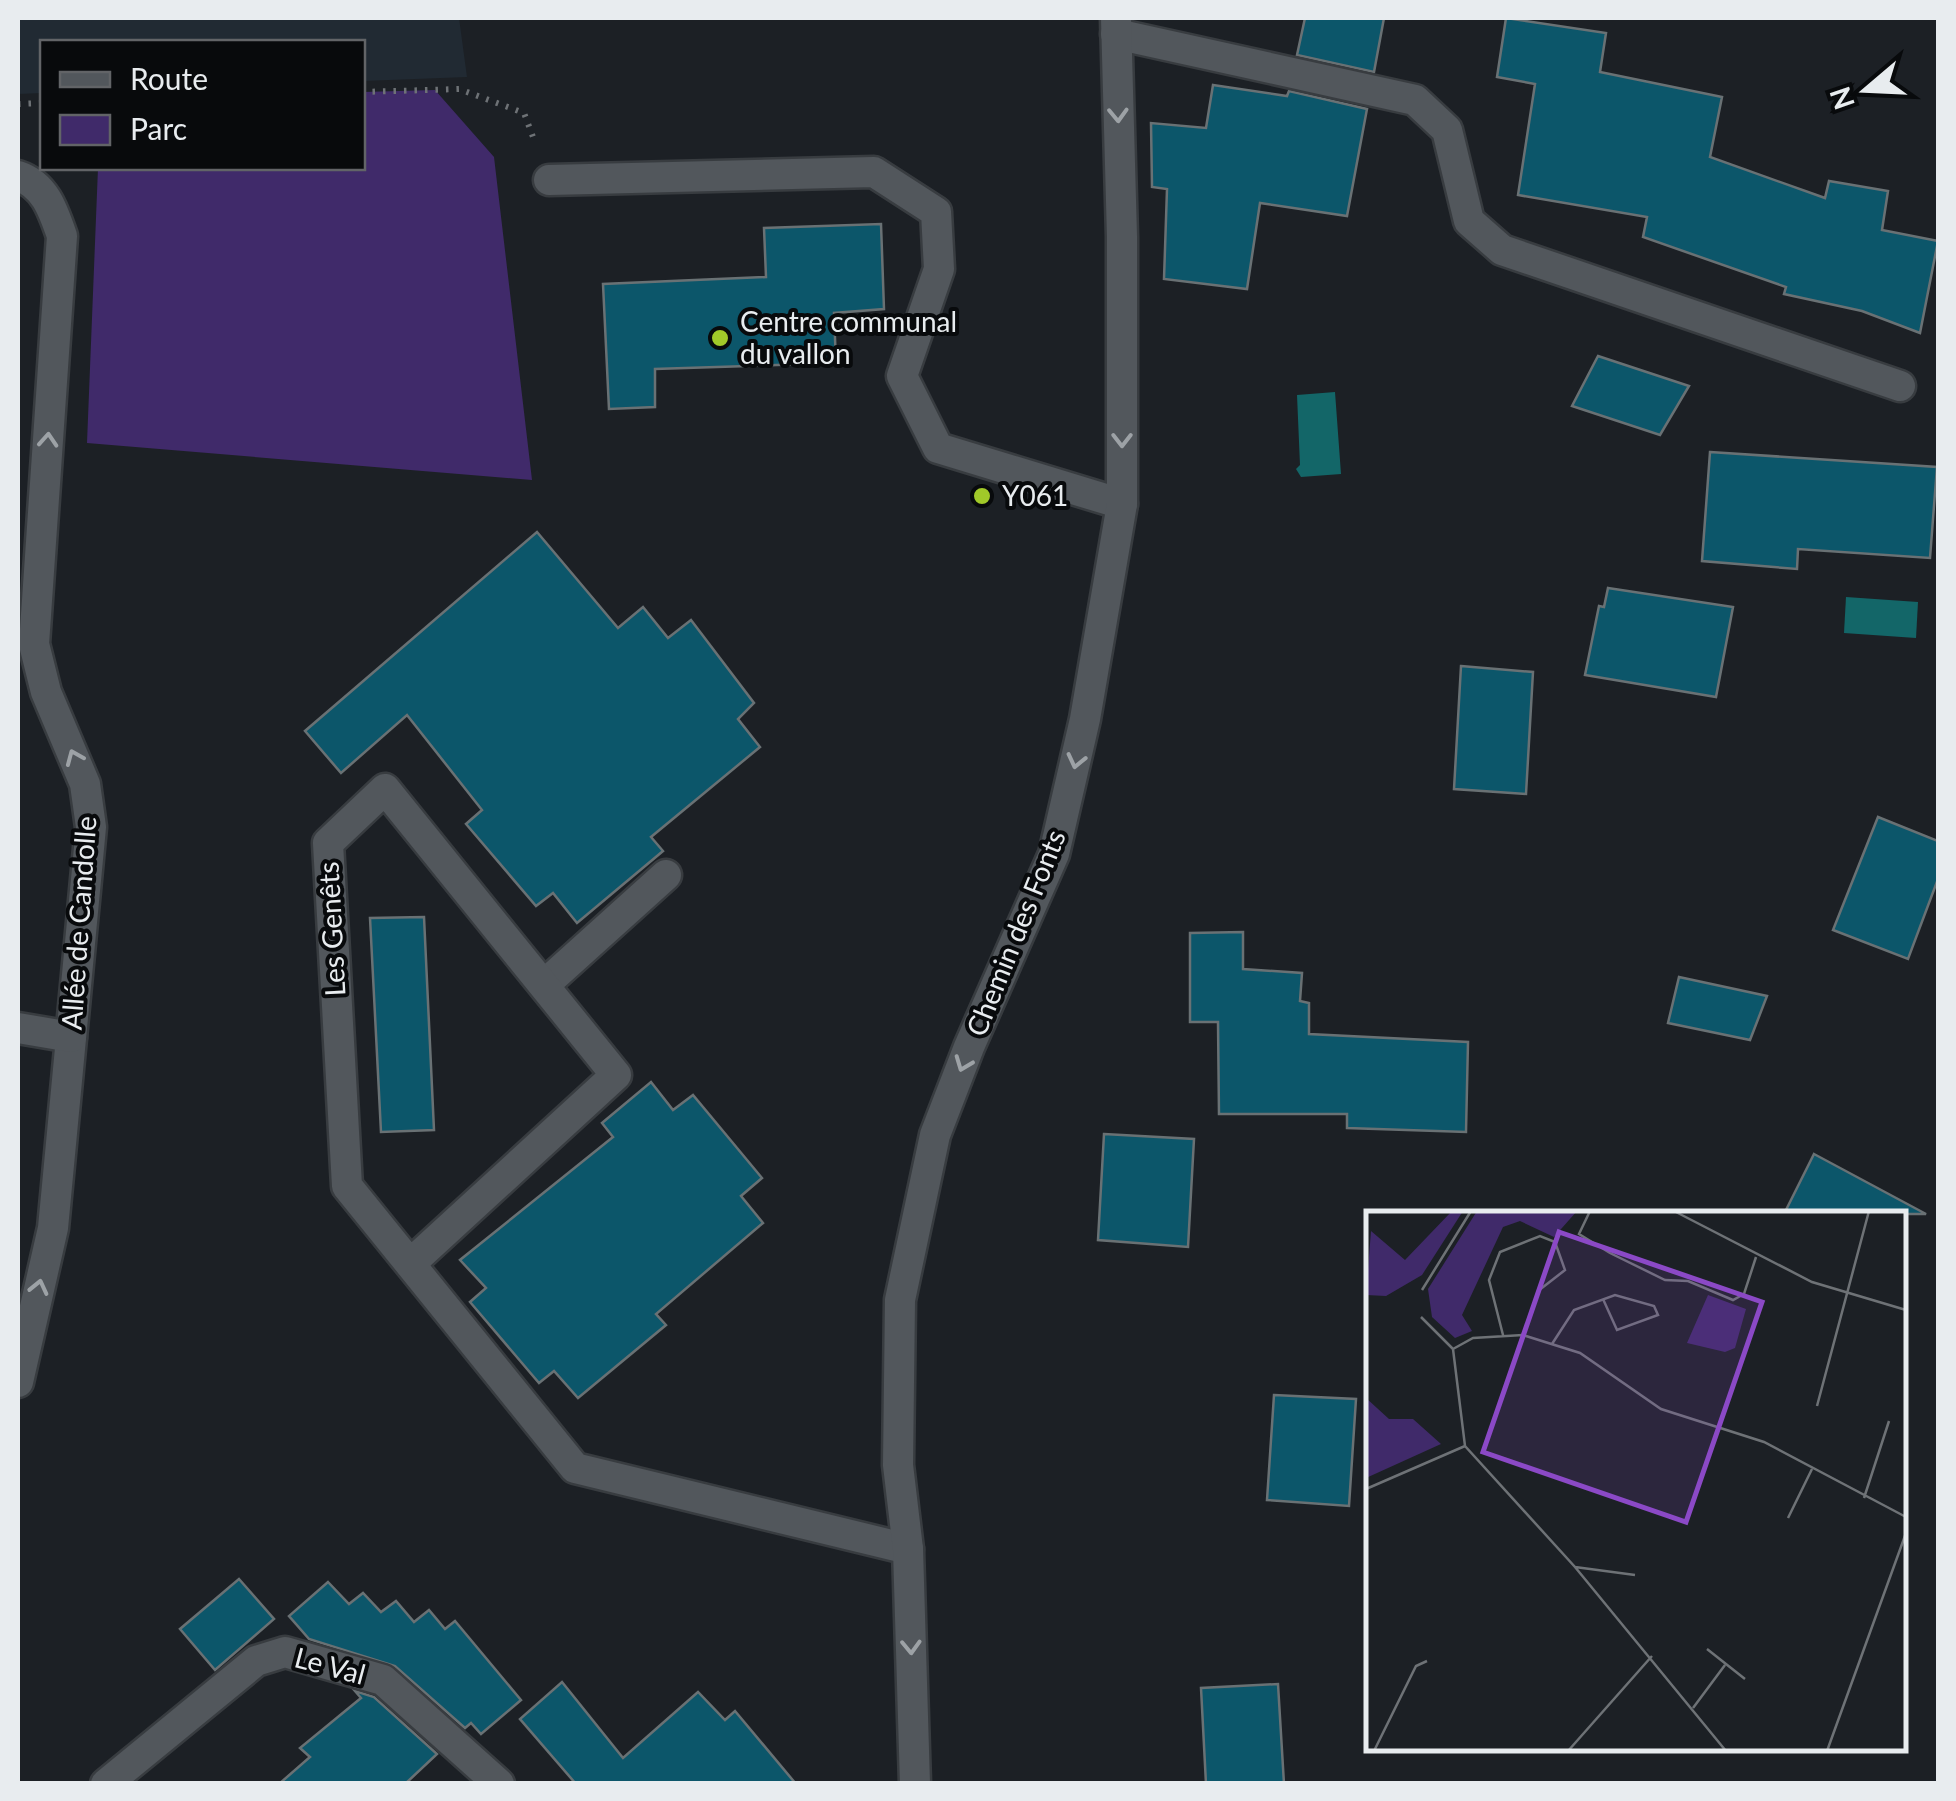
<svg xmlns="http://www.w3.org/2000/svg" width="1956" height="1801" viewBox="0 0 1956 1801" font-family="Lato,sans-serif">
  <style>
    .built { fill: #212a33 }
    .green { fill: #402a6a }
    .water { fill: #136668 }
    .building { fill: #0c566a; stroke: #697174; stroke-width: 2.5 }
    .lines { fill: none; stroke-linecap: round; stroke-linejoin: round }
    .minor-casing { stroke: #383c40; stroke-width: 35 }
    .path { stroke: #6e7276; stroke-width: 6; stroke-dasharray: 2.5 8; stroke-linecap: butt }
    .minor { stroke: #52575c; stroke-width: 30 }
    .oneway { stroke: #9da2a6 }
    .poi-dot { fill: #a1c929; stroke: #080a0c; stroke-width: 4 }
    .labels { text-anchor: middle; stroke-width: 8; stroke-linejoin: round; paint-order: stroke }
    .poi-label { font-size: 28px; fill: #e8ecef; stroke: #080a0c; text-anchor: start }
    .street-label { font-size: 28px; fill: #e8ecef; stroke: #080a0c }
    .inset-road { fill: none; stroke: #6e7276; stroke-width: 2.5 }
    .view { fill: #8b49c6; fill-opacity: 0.15; stroke: #8b49c6; stroke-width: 5 }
    .inset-edge { fill: none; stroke: #e8ecef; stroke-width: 5 }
  </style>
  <rect width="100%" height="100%" fill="#1c2025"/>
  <polygon class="built" points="18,18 459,18 467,77 363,81 362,42 42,42 42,93 18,94"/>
  <polygon class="green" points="435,90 494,157 532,480 87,443 98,168 362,168 363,92"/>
  <g class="water">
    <polygon points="1335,392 1341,474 1301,477 1296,469 1300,465 1297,395"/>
    <polygon points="1846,597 1918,602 1916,638 1844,633"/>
  </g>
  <g class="building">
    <polygon points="1305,18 1384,18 1374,72 1297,55"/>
    <polygon points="1506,18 1606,33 1600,72 1722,97 1710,157 1825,198 1829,181 1888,191 1882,230 1938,241 1920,333 1862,311 1784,294 1786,287 1643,237 1647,217 1518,195 1535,84 1497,77"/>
    <polygon points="1213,85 1287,96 1289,91 1367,109 1347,216 1260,203 1247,289 1164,279 1167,189 1152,187 1151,123 1206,128"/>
    <polygon points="881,224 884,309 834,313 836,363 655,369 655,407 609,409 603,284 766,277 764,228"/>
    <polygon points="1598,356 1689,386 1660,435 1572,406"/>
    <polygon points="1710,452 1937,467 1930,558 1798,549 1797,569 1702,561"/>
    <polygon points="537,532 618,628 643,607 668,638 691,620 754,703 738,719 760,747 651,837 663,851 577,923 553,893 536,906 466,824 482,810 407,715 341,773 305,731"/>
    <polygon points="1608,588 1733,607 1716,697 1585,675 1599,606 1604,607"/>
    <polygon points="1461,666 1533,672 1526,794 1454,789"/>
    <polygon points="1878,817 1938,841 1938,879 1908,959 1833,930"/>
    <polygon points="424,917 434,1130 381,1132 370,918"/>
    <polygon points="1243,932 1243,969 1302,973 1300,1001 1309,1003 1309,1034 1468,1042 1466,1132 1347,1128 1347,1114 1219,1114 1218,1022 1190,1022 1190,933"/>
    <polygon points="1679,977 1767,996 1750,1040 1668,1023"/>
    <polygon points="651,1082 673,1110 693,1095 762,1178 741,1196 763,1223 656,1314 666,1325 578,1398 554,1371 539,1383 470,1302 486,1288 460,1260 613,1137 602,1123"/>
    <polygon points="1104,1134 1194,1139 1188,1247 1098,1240"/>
    <polygon points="1814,1154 1926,1214 1784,1214"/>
    <polygon points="1274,1395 1356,1399 1349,1506 1267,1500"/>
    <polygon points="239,1579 274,1619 215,1670 180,1629"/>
    <polygon points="328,1582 349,1604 363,1593 381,1612 396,1601 414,1622 429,1610 445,1629 455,1621 521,1700 481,1734 471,1723 465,1728 395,1666 309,1639 289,1616"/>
    <polygon points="562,1682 623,1758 698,1692 725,1720 735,1711 796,1784 576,1784 520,1719"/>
    <polygon points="1278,1684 1284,1784 1206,1784 1201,1688"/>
    <polygon points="355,1691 374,1697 437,1754 405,1784 279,1784 310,1757 300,1748 361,1698"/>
  </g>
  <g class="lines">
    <g class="minor-casing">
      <g id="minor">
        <polyline points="1116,34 1415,100 1447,130 1469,221 1502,250 1900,386"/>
        <path d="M 18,176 C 45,185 53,210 62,236 L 34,644 L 46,692 L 85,784 L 91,827 L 53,1228 L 18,1382"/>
        <polyline points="549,180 874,172 936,212 939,269 902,376 938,448 1122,504"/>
        <polyline points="544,985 666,875"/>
        <polyline points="18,1028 71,1037"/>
        <polyline points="410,1264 616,1075 385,789 328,843 347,1186 575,1468 908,1549"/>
        <polyline points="106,1784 256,1661 285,1652 383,1680 499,1784"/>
        <polyline points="915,1784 908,1549 898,1465 900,1300 935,1135 969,1047 1054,854 1085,719 1122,504 1122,237 1116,18"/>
      </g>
    </g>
    <g class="path">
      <polyline points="362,92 459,89 524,113 533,137"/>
      <polyline points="18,104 42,103"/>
    </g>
    <use href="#minor" class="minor"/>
  </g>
  <defs><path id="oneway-chevron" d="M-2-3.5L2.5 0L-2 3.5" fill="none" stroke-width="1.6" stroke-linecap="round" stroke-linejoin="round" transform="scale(2.5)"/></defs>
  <g class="oneway">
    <use href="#oneway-chevron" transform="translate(1118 115) rotate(88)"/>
    <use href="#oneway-chevron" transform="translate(48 440) rotate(-86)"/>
    <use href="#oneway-chevron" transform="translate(1122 440) rotate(90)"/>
    <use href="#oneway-chevron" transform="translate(74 757) rotate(-113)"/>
    <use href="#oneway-chevron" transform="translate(1076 761) rotate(103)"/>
    <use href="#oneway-chevron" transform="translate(963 1064) rotate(111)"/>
    <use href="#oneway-chevron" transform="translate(39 1287) rotate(-77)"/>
    <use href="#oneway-chevron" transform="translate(911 1647) rotate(88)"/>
  </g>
  <g class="poi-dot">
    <circle cx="720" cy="338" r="10"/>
    <circle cx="982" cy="496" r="10"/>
  </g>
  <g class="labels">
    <g class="poi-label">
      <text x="740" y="332">Centre communal<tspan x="740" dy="32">du vallon</tspan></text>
      <text x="1002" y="506">Y061</text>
    </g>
    <g class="street-label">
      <text transform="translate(79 923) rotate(-86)" y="10">Allée de Candolle</text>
      <text transform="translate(332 929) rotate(-93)" y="10">Les Genêts</text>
      <text transform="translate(1016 933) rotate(-68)" y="10">Chemin des Fonts</text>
      <text transform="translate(330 1666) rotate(15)" y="10">Le Val</text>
    </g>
  </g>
  <g transform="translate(1366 1211)">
    <rect width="540" height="540" fill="#1c2025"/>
    <path d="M 86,0 L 97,0 L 56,64 L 20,85 L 0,84 L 5,20 L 39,49 ZM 111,0 L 211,0 L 188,26 L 154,10 L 137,16 L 96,104 L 106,120 L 89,127 L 66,106 L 62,78 ZM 342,84 L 380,98 L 369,137 L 359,141 L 321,132 ZM 0,187 L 23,208 L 47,208 L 75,233 L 0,267 Z" fill="#402a6a"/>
    <path class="inset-road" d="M 224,0 L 213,23 L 244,42 L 299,69 L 322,70 L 367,89 L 378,83 L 390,46M 308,0 L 446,71 L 540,99M 56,79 L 105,0M 55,106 L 87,138M 137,124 L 123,69 L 134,41 L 174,25 L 189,31 L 199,59 L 172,80M 186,133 L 208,99 L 249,84 L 288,95 L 292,104 L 251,119 L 237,88M 87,138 L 99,235 L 209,356 L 360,540M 87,138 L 107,127 L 157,124 L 214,142 L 295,198 L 398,231 L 540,306M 451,195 L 503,0M 0,278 L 99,235M 498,287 L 523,210M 422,307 L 446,258M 209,356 L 269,364M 341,438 L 379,468M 327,497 L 359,454M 8,540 L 50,455 L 61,450M 202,540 L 286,445M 461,540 L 540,322"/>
    <path class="view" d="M 193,21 L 396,91 L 320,311 L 117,241 Z"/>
    <rect width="540" height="540" class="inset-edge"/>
  </g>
  <rect width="1956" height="1801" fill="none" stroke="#e8ecef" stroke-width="40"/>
  <rect x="40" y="40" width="325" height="130" fill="#080a0c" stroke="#626467" stroke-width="2.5"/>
  <rect x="60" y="72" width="50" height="15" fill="#52575c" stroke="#626467" stroke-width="2.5"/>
  <text x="130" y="90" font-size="30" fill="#e8ecef">Route</text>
  <rect x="60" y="115" width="50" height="30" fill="#402a6a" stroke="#626467" stroke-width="2.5"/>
  <text x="130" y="140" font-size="30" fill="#e8ecef">Parc</text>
  <g transform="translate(1866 90) rotate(251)" stroke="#080a0c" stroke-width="8" paint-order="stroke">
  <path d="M0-8L18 38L0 25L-18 38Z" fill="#e8ecef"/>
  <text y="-15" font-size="28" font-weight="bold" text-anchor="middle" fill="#e8ecef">N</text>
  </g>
</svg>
